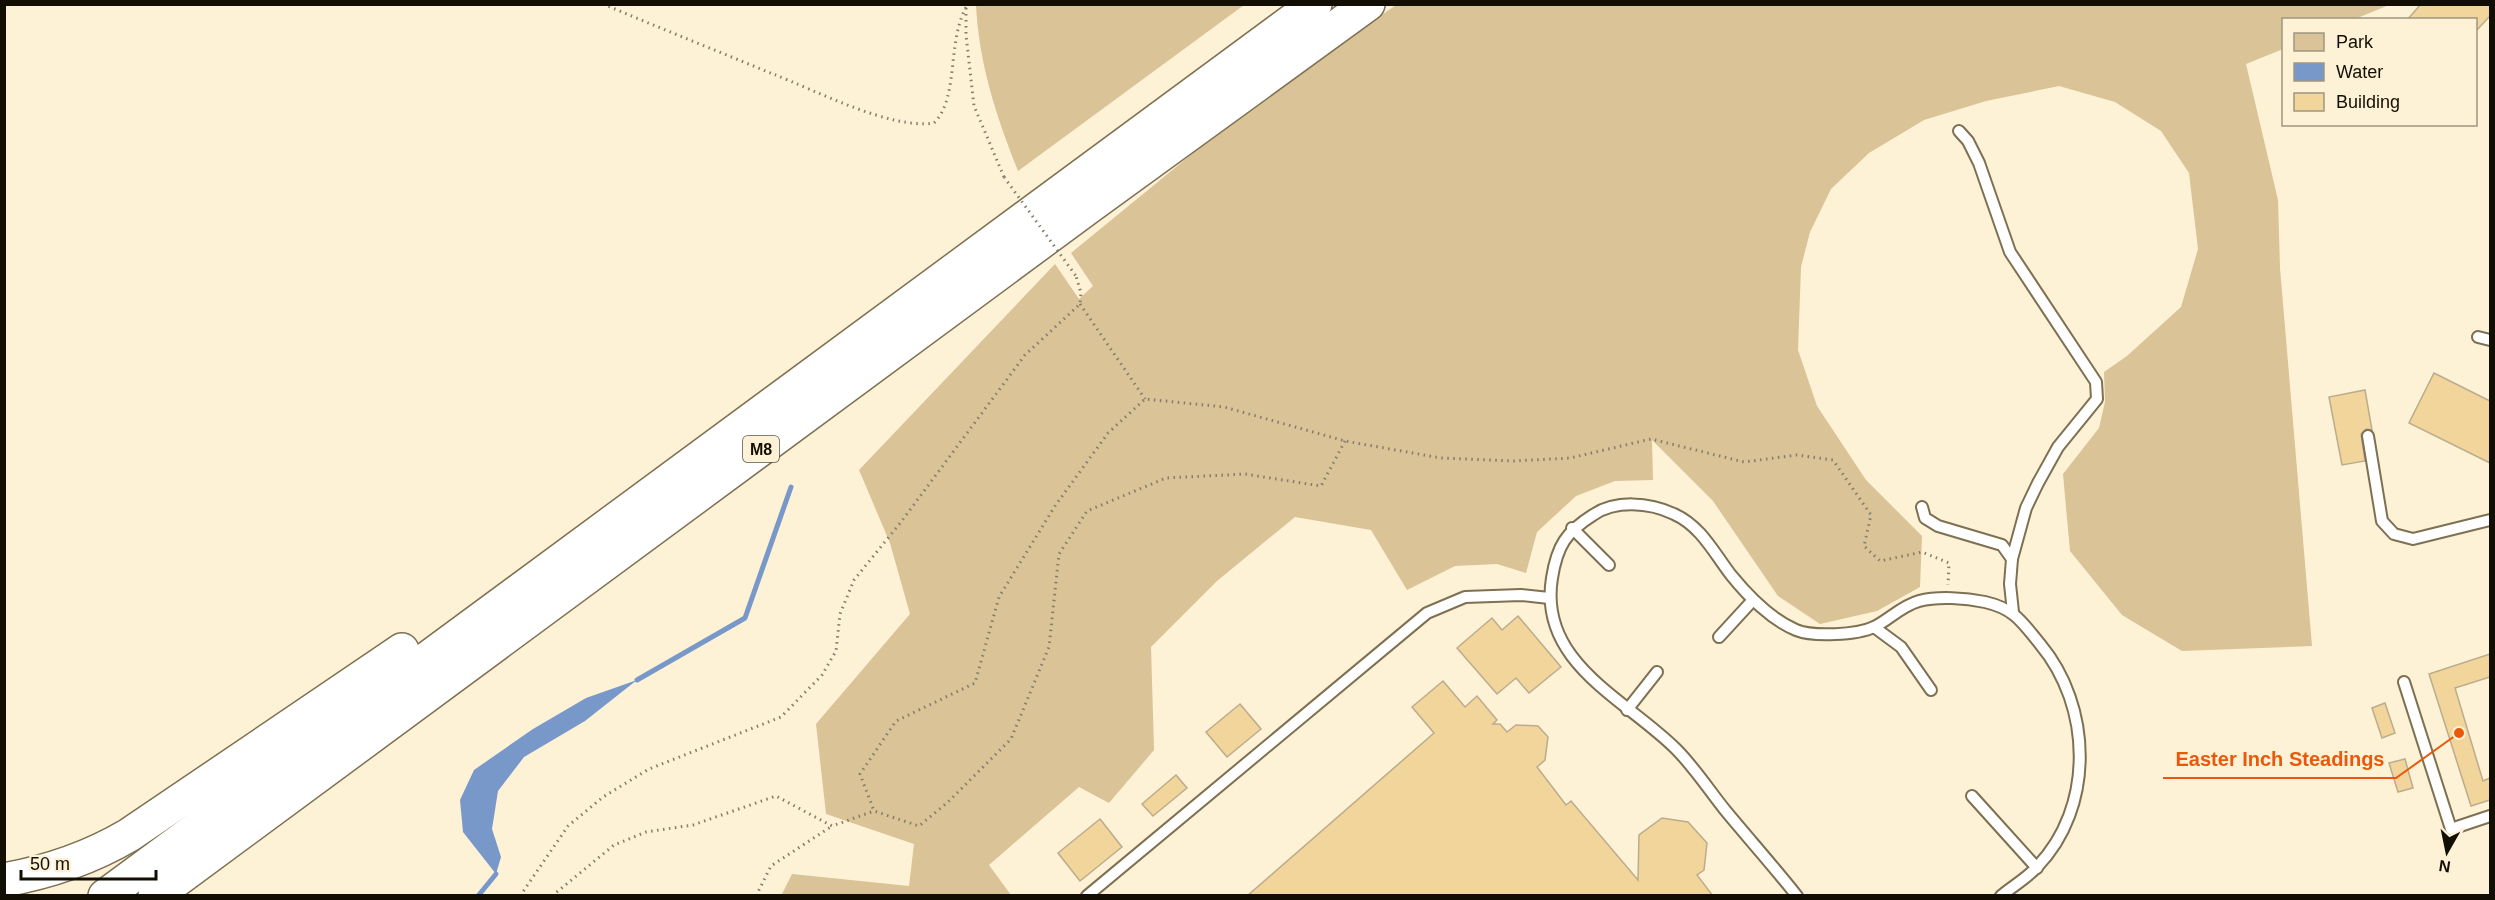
<svg xmlns="http://www.w3.org/2000/svg" width="2495" height="900" viewBox="0 0 2495 900" font-family="Arial,sans-serif">
  <style>
    .green { fill: #d9c397 }
    .water { fill: #7898c9 }
    .lines { fill: none; stroke-linecap: round; stroke-linejoin: round }
    .stream { stroke: #7898c9; stroke-width: 5 }
    .building { fill: #f1d59a; stroke: #bcac8d; stroke-width: 1.5 }
    .lane-casing { stroke: #7e7052; stroke-width: 14 }
    .highway-casing { stroke: #7e7052; stroke-width: 36 }
    .path { stroke: #857d6b; stroke-width: 3; stroke-dasharray: 1.5 4.5; stroke-linecap: butt }
    .lane { stroke: #fff; stroke-width: 10 }
    .highway { stroke: #fff; stroke-width: 33 }
    .path-bridge { stroke: #857d6b; stroke-width: 3; stroke-dasharray: 1.5 4.5; stroke-linecap: butt }
    .labels { text-anchor: middle; stroke-width: 4.5; stroke-linejoin: round; paint-order: stroke }
    .shield { fill: #fdf1d6; stroke: #595243; stroke-width: 1.5 }
    .shield-label { font-size: 16px; font-weight: bold; fill: #130e04 }
    .leader { fill: none; stroke: #e8590c; stroke-width: 2 }
    .callout-dot { fill: #e8590c; stroke: #fdf1d6; stroke-width: 2 }
    .callout-label { font-size: 20px; text-anchor: middle; font-weight: bold; fill: #e8590c; stroke: #fdf1d6; stroke-width: 4.5; stroke-linejoin: round; paint-order: stroke }
  </style>
  <rect width="100%" height="100%" fill="#fdf1d6"/>
  <g class="green">
    <path d="M 976,5 L 976,4 L 1244,5 L 1018,171 C 996,116 979,64 976,5 Z"/>
    <polygon points="1396,5 2389,5 2355,19 2284,20 2283,49 2246,64 2278,200 2280,268 2312,646 2182,651 2122,615 2070,551 2063,474 2099,428 2105,402 2104,372 2127,356 2181,307 2198,249 2189,173 2161,131 2115,102 2059,86 1986,101 1924,120 1869,153 1831,189 1810,232 1801,267 1798,350 1817,406 1866,480 1922,536 1920,587 1877,611 1820,624 1778,596 1713,501 1652,440 1653,480 1615,481 1576,496 1537,532 1526,573 1497,564 1455,566 1407,590 1371,530 1295,517 1217,581 1151,647 1154,750 1109,803 1079,787 989,865 1011,895 781,896 792,874 909,886 914,844 826,814 816,724 910,614 890,543 859,470 1055,264 1079,299 1093,286 1071,253 1242,113"/>
  </g>
  <polygon class="water" points="637,680 585,721 524,757 498,791 492,829 501,857 496,874 463,832 460,800 474,770 533,729 586,698"/>
  <g class="lines">
    <g class="stream">
      <polyline points="637,680 745,618 791,487"/>
      <polyline points="478,896 496,874"/>
    </g>
  </g>
  <g class="building">
    <polygon points="2421,4 2490,4 2490,16 2475,32 2475,20 2407,20"/>
    <polygon points="2434,373 2490,401 2490,463 2409,423"/>
    <polygon points="2365,390 2372,430 2366,429 2361,434 2365,461 2342,465 2329,397"/>
    <polygon points="1518,616 1561,667 1529,693 1516,678 1497,694 1457,648 1492,618 1502,630"/>
    <polygon points="2490,654 2490,677 2455,688 2483,781 2490,778 2490,800 2471,806 2429,674"/>
    <polygon points="1443,681 1465,707 1477,696 1497,720 1493,724 1500,724 1507,732 1516,725 1538,726 1548,737 1545,760 1537,767 1566,805 1571,801 1638,880 1639,835 1662,818 1688,822 1707,843 1704,870 1697,875 1713,896 1247,896 1434,733 1412,707"/>
    <polygon points="2385,703 2395,733 2382,738 2372,708"/>
    <polygon points="1240,704 1261,729 1227,757 1206,732"/>
    <polygon points="2405,759 2413,788 2398,792 2389,763"/>
    <polygon points="1176,775 1187,788 1153,816 1142,804"/>
    <polygon points="1100,819 1122,847 1080,881 1058,853"/>
  </g>
  <g class="lines">
    <g class="lane-casing">
      <g id="lane">
        <polyline points="1959,131 1968,141 1979,163 2010,252 2096,382 2097,399 2058,447 2038,483 2026,508 2012,559"/>
        <polyline points="2478,337 2490,340"/>
        <polyline points="2368,436 2382,521 2394,534 2413,539 2490,520"/>
        <polyline points="1922,507 1925,518 1938,526 2002,545 2012,559 2010,584 2013,612"/>
        <polyline points="1572,528 1609,565"/>
        <polyline points="1874,627 1901,647 1931,690"/>
        <polyline points="1719,637 1753,600"/>
        <polyline points="2404,682 2451,829 2490,816"/>
        <polyline points="1627,710 1657,672"/>
        <polyline points="1972,796 2037,868"/>
        <polyline points="1087,896 1427,613 1465,597 1521,595 1549,598"/>
        <path d="M 1797,896 C 1774,867 1749,839 1725,810 C 1709,790 1694,767 1676,749 C 1626,699 1538,663 1552,578 C 1557,546 1566,532 1593,515 C 1615,500 1649,502 1674,514 C 1701,526 1714,553 1731,575 C 1749,597 1770,619 1796,630 C 1813,637 1857,635 1874,627 C 1889,620 1901,606 1919,601 C 1938,596 1966,598 1985,602 C 2015,609 2022,622 2040,644 C 2092,706 2095,807 2037,867 C 2027,878 2013,886 2001,896"/>
      </g>
    </g>
    <g class="highway-casing">
      <g id="highway">
        <path d="M 4,880 C 49,872 90,858 129,835 L 402,650"/>
        <polyline points="105,896 1315,4"/>
        <polyline points="155,896 1090,206 1368,4"/>
      </g>
    </g>
    <g class="path">
      <path d="M 603,4 C 660,28 717,51 773,74 C 815,90 891,130 934,123 C 960,97 946,39 968,4"/>
      <polyline points="966,8 966,35 974,106 1004,177"/>
      <polyline points="1080,304 1145,399"/>
      <polyline points="1345,441 1321,486 1245,474 1166,478 1087,511 1059,554 1049,647 1011,739 948,802 919,826 874,811 860,774 896,721 975,683 999,597 1055,506 1108,433 1145,399 1224,407 1345,441 1441,458 1513,461 1570,458 1651,439 1744,462 1797,455 1833,460 1871,515 1864,546 1880,561 1922,552 1949,563 1948,585"/>
      <polyline points="520,896 568,826 603,797 649,769 781,717 822,675 836,651 840,614 854,580 901,522 1025,355 1080,304 1081,293 1076,276"/>
      <polyline points="552,896 614,845 646,832 693,825 776,796 832,826 874,811"/>
      <polyline points="756,896 771,866 832,826"/>
    </g>
    <use href="#lane" class="lane"/>
    <use href="#highway" class="highway"/>
    <polyline class="path-bridge" points="1004,177 1076,276"/>
  </g>
  <g class="labels">
    <rect class="shield" x="743" y="436" width="36" height="26" rx="4.5"/>
    <g class="shield-label">
      <text x="761" y="455">M8</text>
    </g>
  </g>
  <path class="leader" d="M2459 733L2396 778H2163"/>
  <circle class="callout-dot" cx="2459" cy="733" r="6"/>
  <g class="callout-label">
    <text x="2280" y="766">Easter Inch Steadings</text>
  </g>
  <rect width="2495" height="900" fill="none" stroke="#130e04" stroke-width="12"/>
  <rect x="2282" y="18" width="195" height="108" fill="#fdf1d6" stroke="#9f9682" stroke-width="1.5"/>
  <rect x="2294" y="33" width="30" height="18" fill="#d9c397" stroke="#9f9682" stroke-width="1.5"/>
  <text x="2336" y="48" font-size="18" fill="#130e04">Park</text>
  <rect x="2294" y="63" width="30" height="18" fill="#7898c9" stroke="#9f9682" stroke-width="1.5"/>
  <text x="2336" y="78" font-size="18" fill="#130e04">Water</text>
  <rect x="2294" y="93" width="30" height="18" fill="#f1d59a" stroke="#9f9682" stroke-width="1.5"/>
  <text x="2336" y="108" font-size="18" fill="#130e04">Building</text>
  <g transform="translate(2447 852) rotate(189)" stroke="#fdf1d6" stroke-width="4.5" paint-order="stroke">
  <path d="M0-4.5L10 22L0 15L-10 22Z" fill="#130e04"/>
  <text y="-9" font-size="16" font-weight="bold" text-anchor="middle" fill="#130e04">N</text>
  </g>
  <path d="M21 870v9h135v-9" fill="none" stroke="#130e04" stroke-width="3"/>
  <text x="30" y="870" font-size="18" fill="#130e04" stroke="#fdf1d6" stroke-width="4.5" paint-order="stroke">50 m</text>
</svg>
